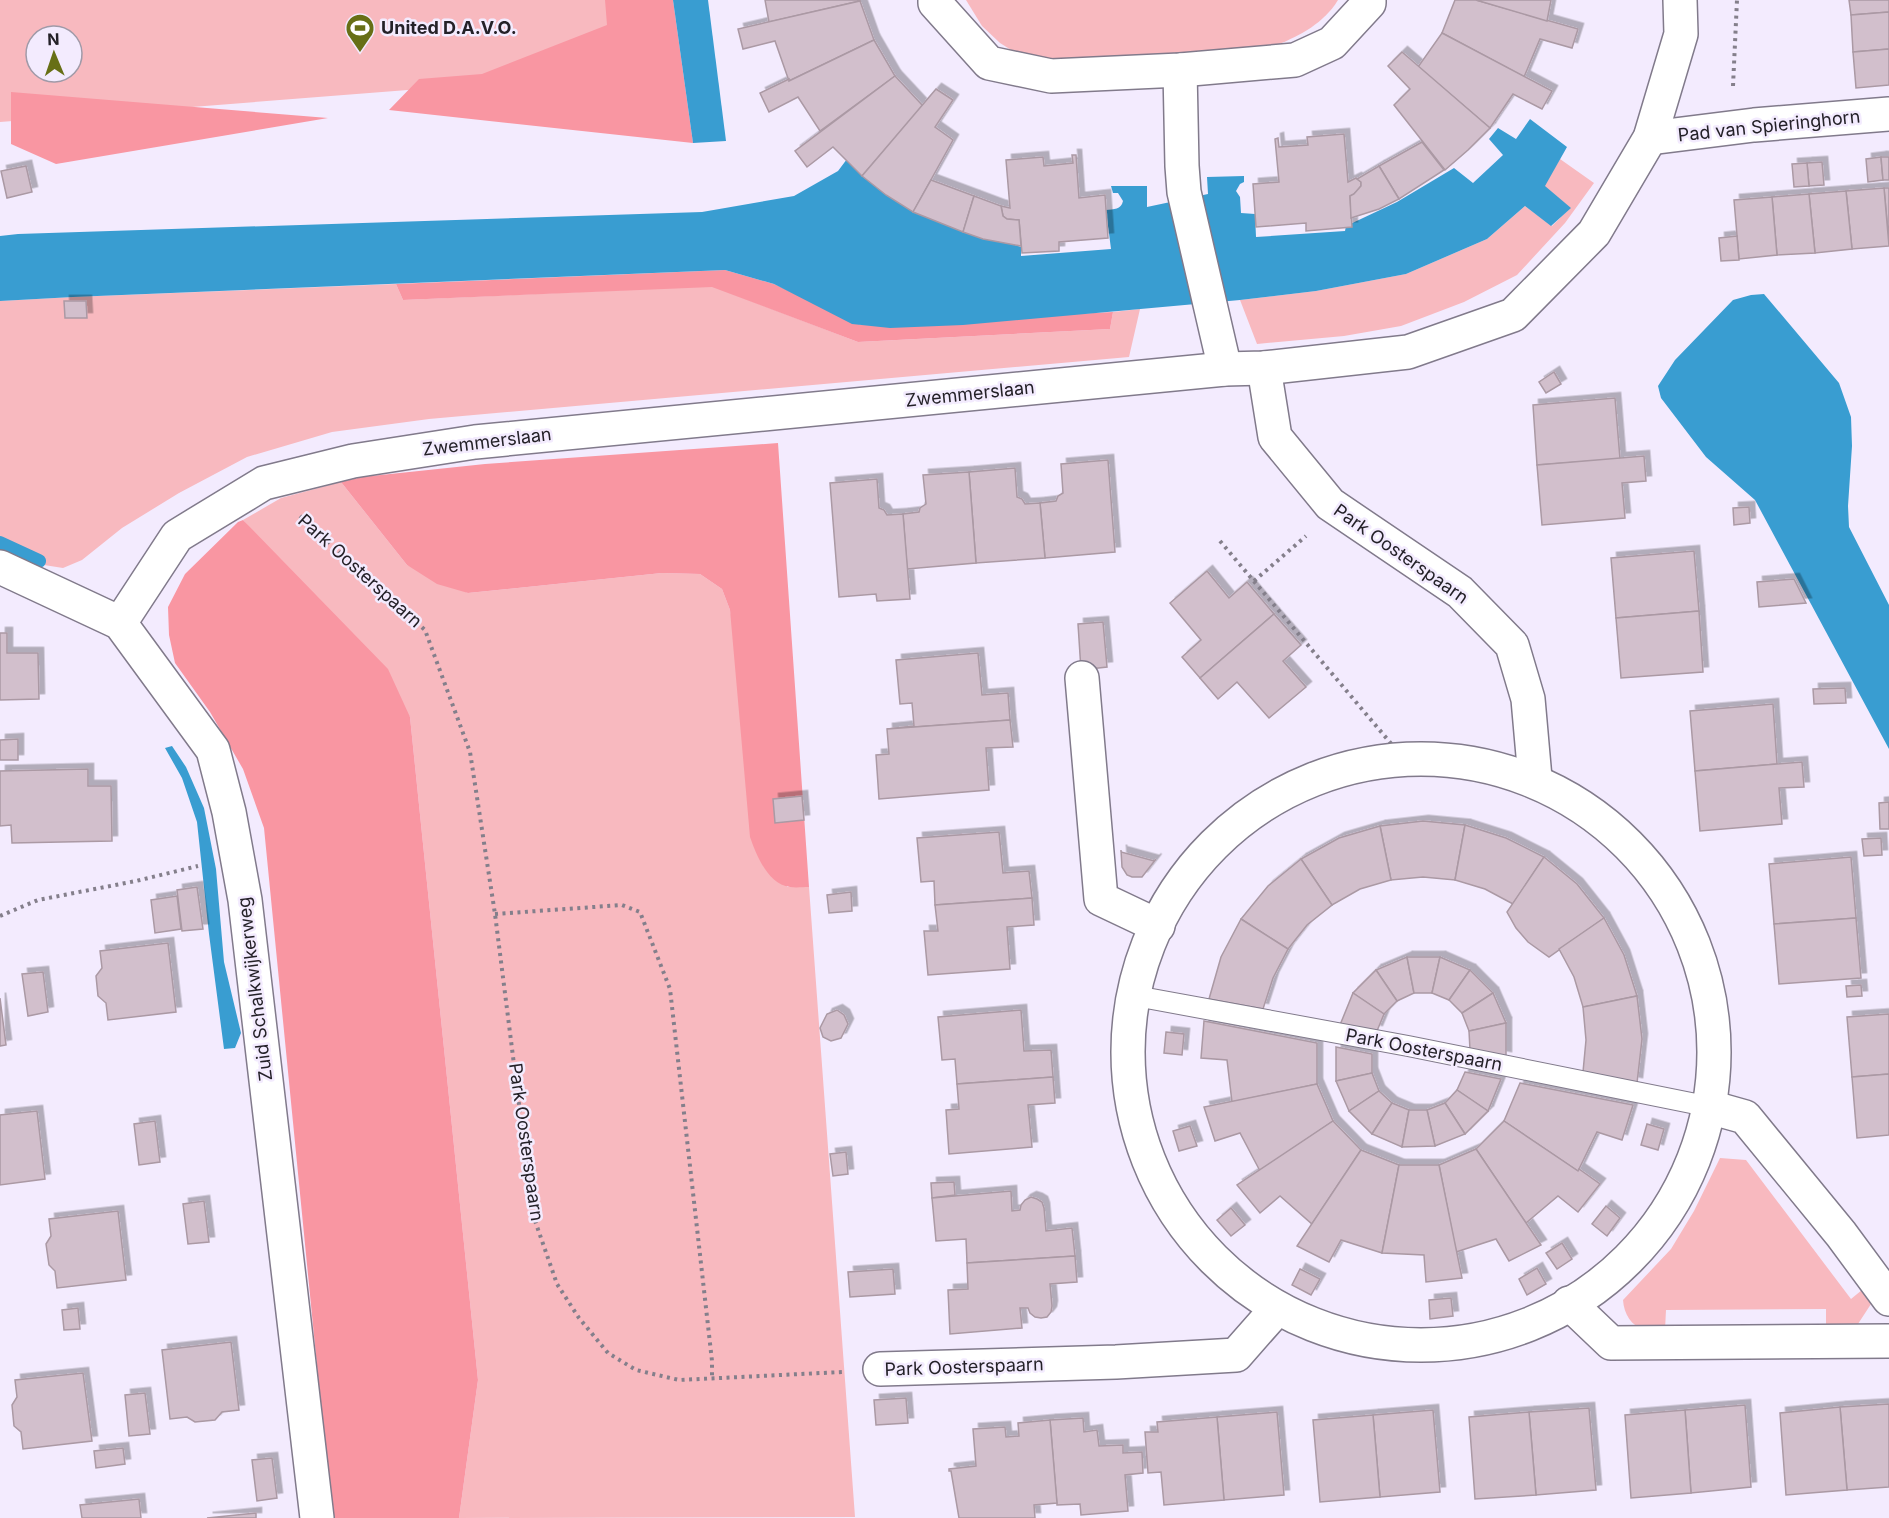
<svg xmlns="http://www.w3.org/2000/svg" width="1889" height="1518" viewBox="0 0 1889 1518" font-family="Inter,sans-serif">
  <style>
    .green { fill: #f8b9bf; fill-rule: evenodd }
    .forest { fill: #f996a2 }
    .water { fill: #399dd1 }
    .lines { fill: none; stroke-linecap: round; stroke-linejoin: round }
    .stream { stroke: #399dd1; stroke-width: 14 }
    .building { fill: #d2bfcc; stroke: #ab99a4; stroke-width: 1.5; filter: url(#shadow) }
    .lane-casing { stroke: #817a8b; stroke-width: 22 }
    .street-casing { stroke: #817a8b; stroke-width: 36 }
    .path { stroke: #847f8b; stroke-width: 4; stroke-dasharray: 3 4.5; stroke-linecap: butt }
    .lane { stroke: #fff; stroke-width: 20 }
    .street { stroke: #fff; stroke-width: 33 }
    .labels { text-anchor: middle; stroke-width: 5; stroke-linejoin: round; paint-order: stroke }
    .poi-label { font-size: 18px; font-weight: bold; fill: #242128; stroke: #f3ebfe; text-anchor: start }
    .street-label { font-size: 18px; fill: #242128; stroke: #f3ebfe }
  </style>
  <defs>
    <filter id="shadow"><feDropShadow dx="5.5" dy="-5.5" stdDeviation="0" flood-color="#0004"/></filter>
  </defs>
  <rect width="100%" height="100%" fill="#f3ebfe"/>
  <g class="green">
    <path d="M 0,0 L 641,0 L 651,71 L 0,122 ZM 36,36 L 72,36 L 72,72 L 36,72 Z"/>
    <path d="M 966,0 L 1338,0 C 1324,23 1301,35 1277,45 L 1070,65 L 1021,56 L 1000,43 L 982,26 Z"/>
    <polygon points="1560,159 1594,183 1565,223 1517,275 1464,302 1401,326 1344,336 1257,344 1240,300 1316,291 1406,274 1487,239 1525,206 1552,226 1570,208 1544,186"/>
    <polygon points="396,284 403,300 712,286 858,342 1110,329 1113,312 1140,309 1129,357 429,419 332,432 247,457 179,493 122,528 82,560 63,568 44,565 0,543 0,301 73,297"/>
    <polygon points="341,482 407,565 468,593 662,573 700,574 722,589 730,610 787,887 809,887 855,1517 459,1518 478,1380 410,717 243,520 281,498"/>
    <path d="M 1720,1158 L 1746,1160 L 1851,1299 L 1868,1285 L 1871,1304 L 1856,1327 L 1826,1329 L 1826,1309 L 1666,1310 L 1665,1330 C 1659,1330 1651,1331 1645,1330 C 1631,1326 1624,1314 1623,1300 L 1671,1249 L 1694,1211 Z"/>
  </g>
  <g class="forest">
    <polygon points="605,0 673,0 693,143 389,110 419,79 482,74 607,25"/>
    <polygon points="11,92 328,118 56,164 11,144"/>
    <polygon points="725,270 774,284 861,325 1113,312 1110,329 858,342 712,287 403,300 396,284"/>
    <path d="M 778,443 L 809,887 C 803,887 796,888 790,887 C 768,885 756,854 750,837 L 730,610 L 722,589 L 700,574 L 662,573 L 468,593 L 437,584 L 407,565 L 341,482 L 362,477 L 485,464 Z"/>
    <polygon points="243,520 388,669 410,717 478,1380 459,1518 332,1518 264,828 243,769 210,712 175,663 169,635 168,607 185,574 238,522"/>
  </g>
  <g class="water">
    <polygon points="673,0 708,0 726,141 693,143"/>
    <path d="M 1530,119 L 1567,147 L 1545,186 L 1571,208 L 1551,226 L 1525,206 L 1487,239 L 1406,274 L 1316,291 L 1240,300 L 963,325 L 890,328 L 852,324 L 774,284 L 725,270 L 73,297 L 0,301 L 0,236 L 18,234 L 702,212 L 794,196 L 838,171 L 847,159 L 919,213 L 1021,247 L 1021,256 L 1111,249 L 1106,210 C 1114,209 1121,210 1123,201 L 1118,193 L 1113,193 L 1111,186 L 1147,186 L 1147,207 L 1208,194 L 1207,177 L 1244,176 L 1244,182 L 1240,184 L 1236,191 L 1240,197 L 1241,213 L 1255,214 L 1256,237 L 1345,231 L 1346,226 L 1397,202 L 1454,168 L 1473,183 L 1503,155 L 1489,139 L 1498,128 L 1516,139 Z"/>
    <polygon points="1764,294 1839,383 1851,417 1852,446 1848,506 1849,527 1889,605 1889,749 1755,500 1706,457 1661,398 1658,386 1675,360 1733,300 1751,295"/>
    <polygon points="172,746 186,767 204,808 216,869 224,962 241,1033 235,1048 224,1049 209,934 197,822 182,778 165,748"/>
  </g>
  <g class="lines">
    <polyline class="stream" points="0,543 39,561"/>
  </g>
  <g class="building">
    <polygon points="765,0 860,0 860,1 769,22"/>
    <polygon points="1455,0 1476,0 1578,29 1572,48 1540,39 1524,77 1442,33"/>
    <polygon points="1476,0 1551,0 1547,21"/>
    <polygon points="1849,0 1889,0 1889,12 1851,15"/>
    <polygon points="860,1 874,40 789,81 775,41 743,49 738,29"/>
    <polygon points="1889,12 1889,49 1853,52 1851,15"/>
    <polygon points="1442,33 1552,91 1542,109 1513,94 1490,128 1418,67"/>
    <polygon points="874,40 895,76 820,131 798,97 769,112 760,93 789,79 789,81"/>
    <polygon points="1889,49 1889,85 1856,88 1853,52"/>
    <polygon points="1402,52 1490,128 1468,150 1445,170 1394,105 1410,89 1388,66"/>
    <polygon points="895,76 923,106 862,176 833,147 807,167 795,151"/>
    <polygon points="936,89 953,100 935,127 953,140 913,212 886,195 862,176"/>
    <polygon points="1344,134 1348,182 1356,178 1361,182 1361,186 1354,194 1350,196 1352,227 1306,231 1306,223 1256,227 1253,184 1279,182 1275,139 1278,138 1279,147 1308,145 1307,137"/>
    <polygon points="1422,142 1444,170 1399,199 1379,166"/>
    <polygon points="1072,155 1076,155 1079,198 1105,195 1108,238 1059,242 1059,251 1022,253 1019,220 1007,219 1003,216 1001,206 1010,208 1006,160 1043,157 1044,166 1073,163"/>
    <polygon points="1881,157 1883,180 1868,182 1866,159"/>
    <polygon points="1881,157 1889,157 1889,180 1883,180"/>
    <polygon points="1822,162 1824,185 1809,186 1807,163"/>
    <polygon points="1807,163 1809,186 1794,187 1792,164"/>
    <polygon points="26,166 32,192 7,198 1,171"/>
    <polygon points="1379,166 1399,199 1379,209 1351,218 1350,196 1354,194 1361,186 1361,182 1357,179"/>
    <polygon points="931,180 974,196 963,232 913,212"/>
    <polygon points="1884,188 1889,188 1889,243"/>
    <polygon points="1884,188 1889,246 1852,249 1846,191"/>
    <polygon points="1846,191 1852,249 1815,253 1809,194"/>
    <polygon points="1809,194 1815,253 1777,255 1772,197"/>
    <polygon points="974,196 1001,206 1003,216 1007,219 1019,220 1021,246 983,239 963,232"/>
    <polygon points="1772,197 1777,255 1739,259 1734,200"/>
    <polygon points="1737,236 1739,260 1721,261 1719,238"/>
    <polygon points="64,301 86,301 87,318 65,318"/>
    <polygon points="1554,372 1561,384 1546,393 1539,382"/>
    <polygon points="1615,398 1620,459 1537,465 1533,405"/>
    <polygon points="1644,456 1646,481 1622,483 1625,518 1542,525 1537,465"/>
    <polygon points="1108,460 1115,552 1045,558 1040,503 1056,501 1058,496 1063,493 1061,464"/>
    <polygon points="1015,468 1017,497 1022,499 1025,504 1040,503 1045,558 976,563 969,472"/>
    <polygon points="969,472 976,563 907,569 903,514 919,512 920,508 926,504 923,475"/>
    <polygon points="877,479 879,508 884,510 887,515 903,514 910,599 877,601 876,594 839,597 830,483"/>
    <polygon points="1749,507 1750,523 1734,525 1733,508"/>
    <polygon points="1694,551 1699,611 1616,618 1611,558"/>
    <polygon points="1207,571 1229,598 1247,582 1274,614 1200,678 1182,657 1201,640 1170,603"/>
    <polygon points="1794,579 1806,603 1759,607 1757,582"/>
    <polygon points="1699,611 1703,672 1621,678 1616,618"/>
    <polygon points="1274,614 1301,645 1283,661 1306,687 1269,718 1237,682 1218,699 1200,678"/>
    <polygon points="1103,622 1107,667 1081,670 1078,624"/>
    <polygon points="0,633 7,633 7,653 38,653 39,699 0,700"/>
    <polygon points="978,653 982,695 1008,693 1010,720 887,729 914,726 912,703 900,704 896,660"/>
    <polygon points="1845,688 1846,703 1814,704 1813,689"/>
    <polygon points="1773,704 1777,764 1695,771 1690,711"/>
    <polygon points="1010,720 1013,747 986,748 989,790 879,799 876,755 889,754 887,729"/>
    <polygon points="18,739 18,760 0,760 0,740"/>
    <polygon points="1802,762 1804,787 1779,788 1782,824 1700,831 1695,771"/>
    <polygon points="88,769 88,786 111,786 112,841 12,843 11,825 0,826 0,771"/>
    <polygon points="802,796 804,820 775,823 773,799"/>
    <polygon points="1889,802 1889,829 1880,829 1879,803"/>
    <polygon points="1423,821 1465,825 1455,880 1423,877 1391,880 1380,826"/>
    <polygon points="1465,825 1506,838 1544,857 1513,904 1485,889 1455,880"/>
    <polygon points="1380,826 1391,880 1360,889 1332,905 1301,859 1339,838"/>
    <polygon points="999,832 1003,873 1029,871 1032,898 935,905 934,881 921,882 917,838"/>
    <polygon points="1881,838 1882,855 1864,856 1862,839"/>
    <polygon points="1121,850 1121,852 1154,861 1156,859 1142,877 1132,877 1127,875 1122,867"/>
    <polygon points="1544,857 1577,884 1604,918 1549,957 1528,942 1516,928 1507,912"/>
    <polygon points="1851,857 1856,918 1774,924 1769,864"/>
    <polygon points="1301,859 1332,905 1307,925 1288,949 1241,919 1268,886"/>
    <polygon points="197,887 203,929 182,931 177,890"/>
    <polygon points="851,892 852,911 829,913 827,895"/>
    <polygon points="177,896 181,929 155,933 151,900"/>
    <polygon points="1032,898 1034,925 1007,927 1010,969 928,975 924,931 938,931 935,905"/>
    <polygon points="1604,918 1624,955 1637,996 1583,1007 1574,977 1559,949"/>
    <polygon points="1856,918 1861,978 1779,984 1774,924"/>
    <polygon points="1241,919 1288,949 1273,978 1263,1009 1209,999 1221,957"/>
    <polygon points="168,943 176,1012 108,1020 106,1003 98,996 96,976 102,968 100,951"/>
    <polygon points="1407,957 1414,993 1397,1001 1376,970"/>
    <polygon points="1407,957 1440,957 1432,993 1414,993"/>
    <polygon points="1440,957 1470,970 1449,1000 1432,993"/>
    <polygon points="1376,970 1397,1001 1384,1014 1353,993"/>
    <polygon points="1470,970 1493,993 1462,1013 1449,1000"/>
    <polygon points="43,972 48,1012 28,1016 22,974"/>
    <polygon points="1861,985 1862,996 1847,997 1846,986"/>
    <polygon points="1353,993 1384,1014 1377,1031 1340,1025"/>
    <polygon points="1493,993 1506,1023 1469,1031 1462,1013"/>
    <polygon points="1637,996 1642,1039 1637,1083 1583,1072 1586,1040 1583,1007"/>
    <polygon points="0,998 6,1045 0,1046"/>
    <polygon points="837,1010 844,1015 848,1024 841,1038 831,1041 823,1037 820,1028 827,1014"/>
    <polygon points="1021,1010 1024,1051 1051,1050 1053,1077 957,1084 955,1059 942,1060 938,1017"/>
    <polygon points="1889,1014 1889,1074 1852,1077 1847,1017"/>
    <polygon points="1204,1021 1317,1043 1317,1084 1232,1102 1227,1060 1201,1058"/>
    <polygon points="1506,1023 1506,1057 1470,1050 1469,1031"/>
    <polygon points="1166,1032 1184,1034 1182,1055 1164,1053"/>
    <polygon points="1336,1047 1372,1054 1372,1073 1336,1081"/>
    <polygon points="1465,1072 1501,1079 1488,1111 1457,1090"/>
    <polygon points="1372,1073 1379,1091 1349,1111 1336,1081"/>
    <polygon points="1889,1074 1889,1135 1857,1138 1852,1077"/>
    <polygon points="1053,1077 1055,1103 1028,1105 1032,1147 949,1154 946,1110 959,1109 957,1084"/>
    <polygon points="1520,1083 1633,1105 1622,1140 1597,1132 1578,1171 1504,1121"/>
    <polygon points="1317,1084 1333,1121 1260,1171 1240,1133 1215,1141 1204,1107"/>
    <polygon points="1457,1090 1488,1111 1465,1134 1445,1103"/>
    <polygon points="1379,1091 1392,1103 1372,1134 1349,1111"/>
    <polygon points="1392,1103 1409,1110 1402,1147 1372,1134"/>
    <polygon points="1445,1103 1465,1134 1435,1146 1427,1110"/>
    <polygon points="1409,1110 1427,1110 1435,1146 1402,1147"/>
    <polygon points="37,1111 45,1179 0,1185 0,1115"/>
    <polygon points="155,1121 160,1162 139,1165 134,1124"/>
    <polygon points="1333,1121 1361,1150 1312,1224 1280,1196 1260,1213 1237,1185"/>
    <polygon points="1504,1121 1578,1171 1579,1169 1600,1184 1578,1212 1558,1196 1526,1223 1476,1149"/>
    <polygon points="1647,1124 1664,1129 1658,1150 1641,1145"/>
    <polygon points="1190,1126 1197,1146 1179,1151 1173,1131"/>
    <polygon points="1476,1149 1541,1245 1509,1261 1496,1239 1456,1252 1439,1165"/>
    <polygon points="1361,1150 1399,1165 1382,1253 1341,1240 1329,1262 1297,1246"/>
    <polygon points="846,1152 848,1174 833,1176 830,1154"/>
    <polygon points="1399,1165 1439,1165 1462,1278 1426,1282 1424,1255 1382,1253"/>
    <polygon points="954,1182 955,1195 932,1198 931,1183"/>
    <polygon points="1011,1191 1012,1211 1020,1210 1021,1205 1025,1200 1031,1197 1037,1199 1042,1202 1044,1208 1046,1231 1072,1228 1075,1256 967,1263 966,1239 936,1241 932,1198"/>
    <polygon points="204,1201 209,1242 188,1244 183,1204"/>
    <polygon points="1606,1206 1620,1218 1607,1236 1592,1224"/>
    <polygon points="1231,1208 1245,1225 1231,1236 1217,1220"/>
    <polygon points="118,1211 126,1280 57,1288 55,1271 49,1265 46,1244 51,1236 49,1219"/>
    <polygon points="1562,1243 1572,1259 1557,1269 1546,1253"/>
    <polygon points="1075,1256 1077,1282 1050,1284 1052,1306 1051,1312 1047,1317 1041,1318 1035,1317 1030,1313 1028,1308 1020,1308 1022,1328 950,1334 948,1290 968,1289 967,1263"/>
    <polygon points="1537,1268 1546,1284 1527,1295 1519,1279"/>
    <polygon points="893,1269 895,1294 850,1297 848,1272"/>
    <polygon points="1300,1269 1320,1279 1311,1295 1292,1285"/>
    <polygon points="1451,1298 1453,1316 1430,1319 1429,1300"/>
    <polygon points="78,1308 80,1329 64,1330 62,1310"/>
    <polygon points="231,1342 239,1410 222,1412 215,1420 195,1422 187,1417 170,1419 162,1350"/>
    <polygon points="83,1373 92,1441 23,1449 21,1432 14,1426 12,1405 17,1397 15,1380"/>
    <polygon points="145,1393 150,1434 129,1436 125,1395"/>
    <polygon points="906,1398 908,1423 876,1425 874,1400"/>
    <polygon points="1889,1404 1889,1487 1847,1490 1840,1407"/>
    <polygon points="1745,1405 1751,1487 1691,1493 1685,1410"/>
    <polygon points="1840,1407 1847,1490 1786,1495 1780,1413"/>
    <polygon points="1589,1408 1596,1490 1536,1495 1529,1412"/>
    <polygon points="1433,1410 1440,1492 1380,1497 1373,1415"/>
    <polygon points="1685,1410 1691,1493 1631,1498 1625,1415"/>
    <polygon points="1277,1412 1284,1495 1224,1500 1217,1417"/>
    <polygon points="1529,1412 1536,1495 1475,1499 1469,1417"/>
    <polygon points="1373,1415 1380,1497 1320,1502 1313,1420"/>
    <polygon points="1217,1417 1224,1500 1164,1505 1161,1472 1148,1473 1145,1432 1158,1432 1157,1422"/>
    <polygon points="1083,1418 1084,1432 1097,1430 1099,1446 1123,1445 1123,1453 1142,1452 1143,1473 1125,1475 1128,1511 1081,1515 1080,1504 1057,1505 1050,1420"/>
    <polygon points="1050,1420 1057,1503 1034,1505 1035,1518 959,1518 951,1471 949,1471 949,1469 976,1466 973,1429 1005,1427 1006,1437 1019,1436 1018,1423"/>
    <polygon points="123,1448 125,1464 96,1468 94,1451"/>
    <polygon points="272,1458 277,1498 257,1501 252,1460"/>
    <polygon points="139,1499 141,1518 82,1518 80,1505"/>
    <polygon points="256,1513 256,1518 207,1518"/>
  </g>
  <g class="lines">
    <g class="lane-casing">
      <polyline id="lane" points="1141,997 1408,1046 1706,1106"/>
    </g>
    <g class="street-casing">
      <g id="street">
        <polyline points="935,0 935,3 989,63 1051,76 1180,70 1295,60 1332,43 1369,3 1369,0"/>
        <polyline points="1180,70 1182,166 1184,192 1225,369"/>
        <polyline points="1650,138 1754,125 1889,114"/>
        <polyline points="1264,368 1275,437 1330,504 1460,592 1512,645 1528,699 1535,778"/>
        <polyline points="0,567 120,623 213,750 229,812 245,900 317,1518"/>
        <polyline points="120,623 177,536 264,483 353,461 475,442 1225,369 1264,368 1408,352 1513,315 1594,233 1650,138 1681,34 1680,0"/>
        <polyline points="1082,678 1101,899 1158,926"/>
        <circle cx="1421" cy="1052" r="293"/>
        <polyline points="1706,1106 1745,1117 1841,1234 1889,1299"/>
        <polyline points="1569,1303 1611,1343 1889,1341"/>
        <polyline points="880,1369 1116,1362 1236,1355 1273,1313"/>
      </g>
    </g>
    <g class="path">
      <polyline points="1733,86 1737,0"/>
      <polyline points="300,516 425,630 470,752 495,914 533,1215 557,1284 579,1318 608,1353 636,1370 679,1380 842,1372"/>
      <polyline points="1220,541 1399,753"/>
      <polyline points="1254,581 1306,536"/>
      <polyline points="495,914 622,905 640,912 670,989 712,1361 712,1378"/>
      <polyline points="0,916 38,900 136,881 198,866"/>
    </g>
    <use href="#lane" class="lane"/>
    <use href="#street" class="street"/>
  </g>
  <defs>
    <g id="stadium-pin" transform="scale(1.5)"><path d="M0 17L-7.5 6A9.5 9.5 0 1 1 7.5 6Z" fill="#676f16" stroke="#f3ebfe"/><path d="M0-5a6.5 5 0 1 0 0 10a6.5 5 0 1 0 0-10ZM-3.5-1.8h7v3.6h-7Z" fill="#fff"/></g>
  </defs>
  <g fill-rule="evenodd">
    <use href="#stadium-pin" x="360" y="28"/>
  </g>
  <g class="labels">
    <g class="poi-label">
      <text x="381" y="34">United D.A.V.O.</text>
    </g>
    <g class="street-label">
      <text transform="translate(1769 126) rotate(-6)" y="6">Pad van Spieringhorn</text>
      <text transform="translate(970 394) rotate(-6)" y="6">Zwemmerslaan</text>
      <text transform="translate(487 442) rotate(-7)" y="6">Zwemmerslaan</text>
      <text transform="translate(1401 554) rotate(35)" y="6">Park Oosterspaarn</text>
      <text transform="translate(360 571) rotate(42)" y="6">Park Oosterspaarn</text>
      <text transform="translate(255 989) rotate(-97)" y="6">Zuid Schalkwijkerweg</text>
      <text transform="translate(1424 1050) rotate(11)" y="6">Park Oosterspaarn</text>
      <text transform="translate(526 1142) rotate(82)" y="6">Park Oosterspaarn</text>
      <text transform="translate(964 1367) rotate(-2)" y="6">Park Oosterspaarn</text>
    </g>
  </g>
  <g transform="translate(54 54) rotate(358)"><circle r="28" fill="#f3ebfe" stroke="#a09aa8" stroke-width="1.5"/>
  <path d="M0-4.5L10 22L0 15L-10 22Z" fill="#676f16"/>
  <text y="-9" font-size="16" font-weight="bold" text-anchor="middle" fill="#242128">N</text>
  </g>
</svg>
